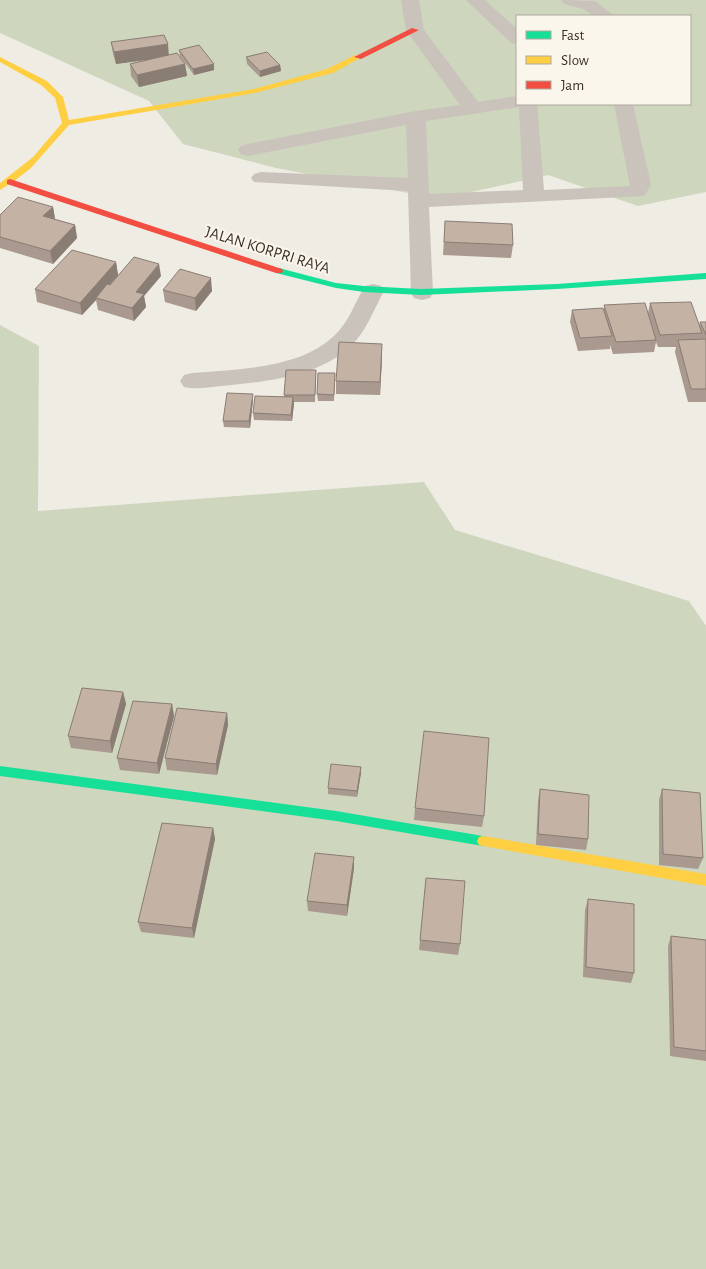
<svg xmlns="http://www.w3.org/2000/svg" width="706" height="1269" viewBox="0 0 706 1269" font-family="'Alegreya Sans',sans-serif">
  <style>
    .green { fill: #ced6be; fill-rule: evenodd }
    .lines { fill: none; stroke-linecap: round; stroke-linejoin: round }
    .street { fill: #c9c3bc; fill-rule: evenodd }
    .fast { fill: #16e098; fill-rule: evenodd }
    .slow { fill: #ffcf43; fill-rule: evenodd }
    .jam { fill: #f24e42; fill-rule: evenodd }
    .wall { fill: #a9998e }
    .shaded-wall { fill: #897d74 }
    .building { fill: #c4b2a5; stroke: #897d74 }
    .labels { text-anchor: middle; stroke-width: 4; stroke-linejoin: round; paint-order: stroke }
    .far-street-label { font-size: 16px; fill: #3a312a; stroke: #fbf6ec }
  </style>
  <rect width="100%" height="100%" fill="#efece4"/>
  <g class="green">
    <path d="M 0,0 L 706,0 L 706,192 L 638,206 L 548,175 L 440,199 L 276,168 L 183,144 L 149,101 L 0,33 ZM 517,16 L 690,16 L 690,104 L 517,104 Z"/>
    <polygon points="0,325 39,346 38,511 424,482 455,530 689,601 706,626 706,1269 0,1269"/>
  </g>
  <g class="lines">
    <g class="street">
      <path d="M 401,0 L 419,0 L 424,30 L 478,102 L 517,96 L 517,104 L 537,104 L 544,190 L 630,186 L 614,104 L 633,104 L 651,185 L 644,196 L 429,207 L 433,293 L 430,298 L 422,300 L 414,298 L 411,293 L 408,191 L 254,182 L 251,178 L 254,174 L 261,172 L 408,178 L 406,125 L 248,156 L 241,154 L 238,150 L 241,146 L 248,144 L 416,111 L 460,105 L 406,30 ZM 519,107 L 523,190 L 429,194 L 426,121 Z"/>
      <polygon points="466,0 485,0 517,29 517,44 511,43"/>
      <polygon points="561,0 595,1 614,16 594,16 583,9 564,4"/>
      <path d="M 373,284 L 381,286 L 384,291 C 374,309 366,332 351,346 C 318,377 264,382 221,386 C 209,387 196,390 184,387 L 180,381 L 184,375 L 192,373 C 238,369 300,369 335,335 C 349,322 355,302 365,286 Z"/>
    </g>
    <g class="fast">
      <polygon points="279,268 336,283 364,286 421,289 557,284 706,273 706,279 557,289 421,295 364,292 336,288 276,273 275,271"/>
      <polygon points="0,766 336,811 483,836 487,837 489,841 487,845 483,846 336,821 0,776"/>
    </g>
    <g class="slow">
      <polygon points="355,55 362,57 333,73 255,93 69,125 31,168 13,182 0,190 0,183 33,157 62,123 55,98 41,85 0,62 0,57 47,81 63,97 69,120 254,89 327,69"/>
      <polygon points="483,836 706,874 706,886 483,846 479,845 477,841 479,837"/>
    </g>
    <g class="jam">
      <polygon points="412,28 419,30 361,59 354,57"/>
      <polygon points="10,179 282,269 283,271 282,273 276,273 7,184 7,180"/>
    </g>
  </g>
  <g class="wall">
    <polygon points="111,42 169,55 185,64 187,76 139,87 131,76 130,64 149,59 116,64 113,54"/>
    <polygon points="179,50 214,70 194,75 180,56"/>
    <polygon points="246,57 280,65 281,71 260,77 247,64"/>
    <polygon points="53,207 55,219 75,225 77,238 53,264 0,248 0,215"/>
    <polygon points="445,221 513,245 511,258 443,255"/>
    <polygon points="116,262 118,275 161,276 144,296 146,307 134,321 98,310 96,300 82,315 37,302 35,289"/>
    <polygon points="163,290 212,291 196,311 165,302"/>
    <polygon points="650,303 699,326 700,322 706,322 706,402 688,402 675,352 676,347 658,347 656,342 654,352 613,354 610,345 610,349 578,351 570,322 572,310 604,309 604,305 648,313"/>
    <polygon points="382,357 380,395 336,394 336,381"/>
    <polygon points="286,370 316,370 315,402 294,402 292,421 254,420 253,413 284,397"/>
    <polygon points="335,373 334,401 318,401 317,394"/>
    <polygon points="253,400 250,428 224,427 223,421"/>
    <polygon points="123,692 126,704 112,753 71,748 68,736"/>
    <polygon points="172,704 174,716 159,774 120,770 117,758"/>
    <polygon points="227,713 228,725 217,775 167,770 165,758"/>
    <polygon points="361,767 361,773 357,797 328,794 328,788"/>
    <polygon points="540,789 588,839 586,850 536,845 538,801"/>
    <polygon points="662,789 703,858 698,869 659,865 659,800"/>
    <polygon points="415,808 484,816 482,827 414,820"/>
    <polygon points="213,828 215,839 194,938 141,932 138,922"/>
    <polygon points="354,868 347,916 308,911 307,901"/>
    <polygon points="426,878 460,944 458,955 419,950"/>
    <polygon points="588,899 634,973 631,983 583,977 585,910"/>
    <polygon points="671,936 706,940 706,1061 670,1056 668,946"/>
  </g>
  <g class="shaded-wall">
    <polygon points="168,44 169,57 116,64 114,52"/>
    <polygon points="185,64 187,76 139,87 137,75"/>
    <polygon points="214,64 214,70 194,75 193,69"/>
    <polygon points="280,65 281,71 260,77 260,71"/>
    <polygon points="53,207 55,219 43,216"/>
    <polygon points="75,225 77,238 53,264 50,251"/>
    <polygon points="116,262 118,275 97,298 96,298 96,300 82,315 80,303"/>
    <polygon points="159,264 161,276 144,296 146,307 134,321 132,308 136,292"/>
    <polygon points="211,278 212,291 196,311 195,298"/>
    <polygon points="382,344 382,357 380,395 380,382"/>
    <polygon points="253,394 253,400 250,428 249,421"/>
    <polygon points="293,397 294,404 292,421 291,415"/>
    <polygon points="123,692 126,704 112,753 110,741"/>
    <polygon points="172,704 174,716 159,774 157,763"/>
    <polygon points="227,713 228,725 217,775 216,764"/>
    <polygon points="361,767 361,773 357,797 357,791"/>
    <polygon points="213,828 215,839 194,938 192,928"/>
    <polygon points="354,857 354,868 347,916 347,905"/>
  </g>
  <g class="building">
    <polygon points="164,35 168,44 114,52 111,42"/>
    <polygon points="199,45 214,64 193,69 179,50"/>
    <polygon points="267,52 280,65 260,71 246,57"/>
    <polygon points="177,53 185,64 137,75 130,64"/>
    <polygon points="18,197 53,207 43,216 75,225 50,251 0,237 0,215"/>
    <polygon points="445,221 512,224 513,245 444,242"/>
    <polygon points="72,250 116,262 80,303 35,289"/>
    <polygon points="134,257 159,264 136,292 144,294 132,308 96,298 107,284 110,285"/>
    <polygon points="180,269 211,278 195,298 163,290"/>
    <polygon points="691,302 702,333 660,335 650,303"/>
    <polygon points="645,303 656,340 616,342 604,305"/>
    <polygon points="603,308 612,336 580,338 572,310"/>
    <polygon points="700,322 706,322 706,335"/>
    <polygon points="706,339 706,389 691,389 678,340"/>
    <polygon points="339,342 382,344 380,382 336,381"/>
    <polygon points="286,370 316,370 315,395 284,395"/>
    <polygon points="318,373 335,373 334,395 317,394"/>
    <polygon points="227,393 253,394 249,421 223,421"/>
    <polygon points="255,396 293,397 291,415 253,413"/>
    <polygon points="82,688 123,692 110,741 68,736"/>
    <polygon points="133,701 172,704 157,763 117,758"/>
    <polygon points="177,708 227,713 216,764 165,758"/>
    <polygon points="424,731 489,738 484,816 415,808"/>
    <polygon points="331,764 361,767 357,791 328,788"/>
    <polygon points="540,789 589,795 588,839 538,834"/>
    <polygon points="662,789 700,793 703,858 663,854"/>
    <polygon points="162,823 213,828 192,928 138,922"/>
    <polygon points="315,853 354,857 347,905 307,901"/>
    <polygon points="426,878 465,881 460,944 420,940"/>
    <polygon points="588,899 634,904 634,973 586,967"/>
    <polygon points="671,936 706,940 706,1051 674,1047"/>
  </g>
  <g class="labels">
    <g class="far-street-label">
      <text transform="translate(268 249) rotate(17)" y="6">JALAN KORPRI RAYA</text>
    </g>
  </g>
  <rect x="516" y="15" width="175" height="90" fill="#fbf6ec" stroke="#aea79e"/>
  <rect x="526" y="31" width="25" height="8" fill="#16e098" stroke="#aea79e"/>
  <text x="561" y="40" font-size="15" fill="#3a312a">Fast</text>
  <rect x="526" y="56" width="25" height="8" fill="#ffcf43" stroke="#aea79e"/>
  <text x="561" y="65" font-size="15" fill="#3a312a">Slow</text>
  <rect x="526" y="81" width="25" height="8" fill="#f24e42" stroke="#aea79e"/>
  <text x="561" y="90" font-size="15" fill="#3a312a">Jam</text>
</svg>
